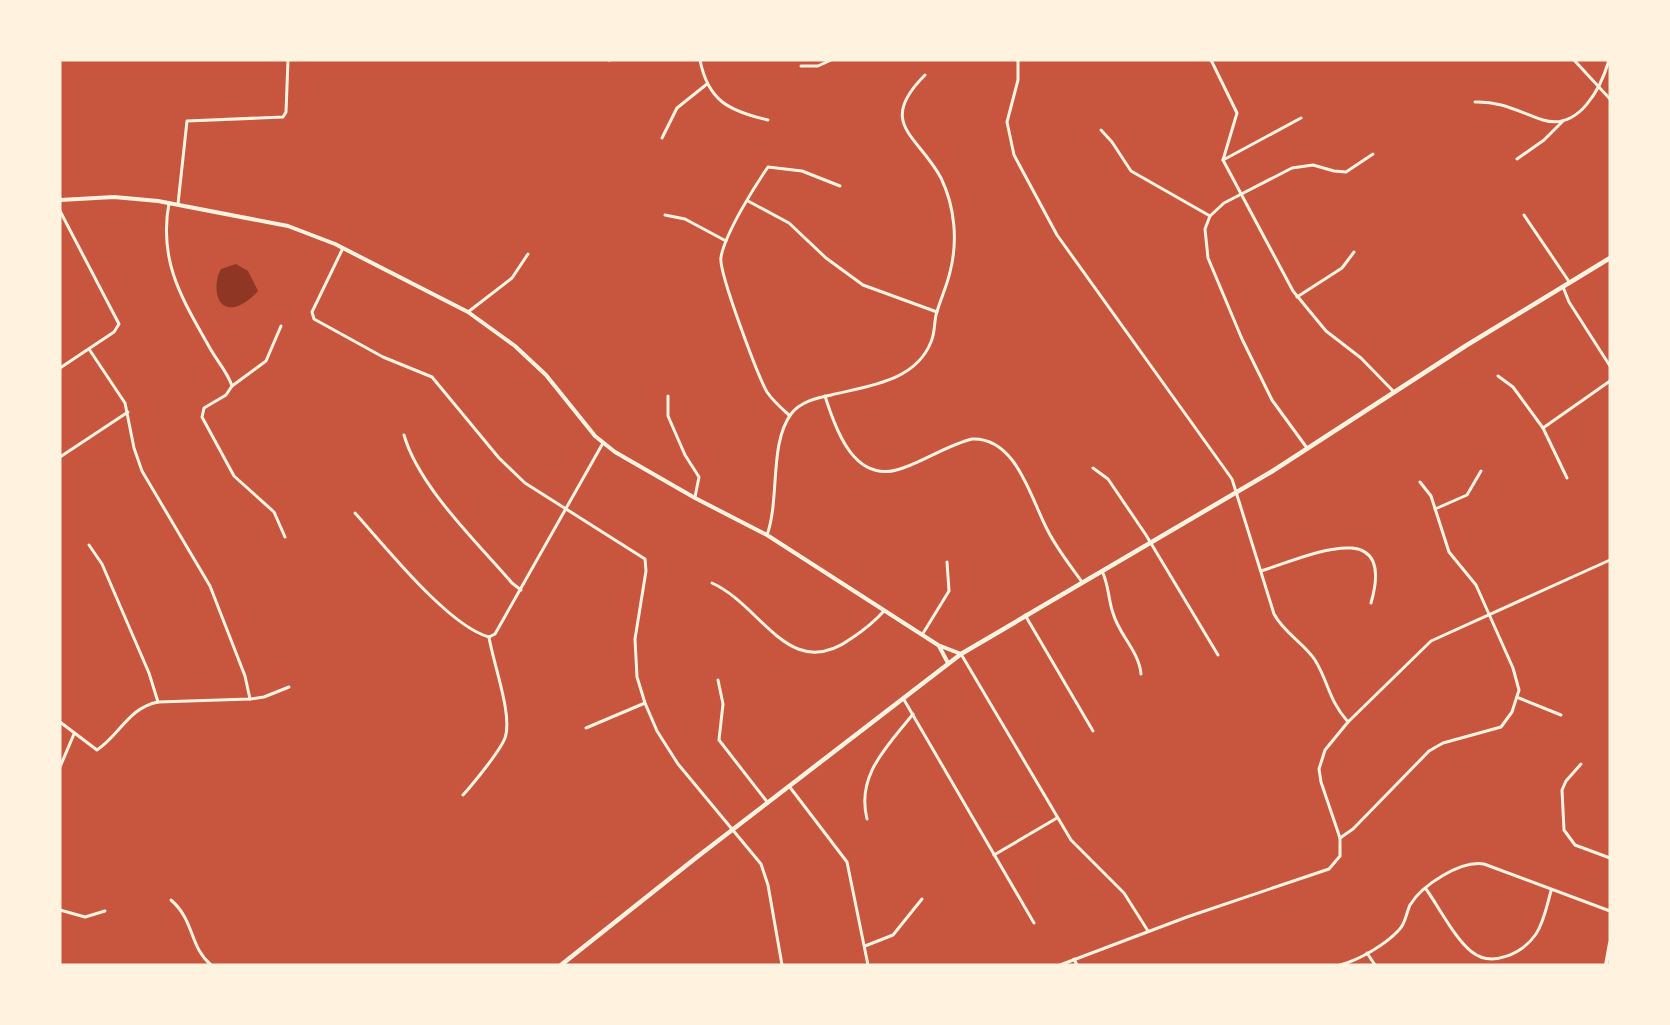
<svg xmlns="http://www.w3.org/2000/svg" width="1670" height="1025" viewBox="0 0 1670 1025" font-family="'Asap Condensed',sans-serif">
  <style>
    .water { fill: #8f3625 }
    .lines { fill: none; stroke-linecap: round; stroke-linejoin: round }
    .minor { stroke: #fff3e0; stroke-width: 3 }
    .tertiary { stroke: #fff3e0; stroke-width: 4 }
    .secondary { stroke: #fff3e0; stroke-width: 4.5 }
  </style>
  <rect width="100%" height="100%" fill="#c8553d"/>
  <path class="water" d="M 236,264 L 248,271 L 258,291 C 253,297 242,306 234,307 C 213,310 214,280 221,269 Z"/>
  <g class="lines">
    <g class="minor">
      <polyline points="609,60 610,60"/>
      <path d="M 700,60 C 708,101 729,111 768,120"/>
      <path d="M 1018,60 L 1018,80 L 1007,122 L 1014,155 L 1057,235 L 1232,479 L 1274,614 C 1284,633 1304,643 1315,660 C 1329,683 1328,699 1348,722"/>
      <polyline points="1211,60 1237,113 1223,160"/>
      <polyline points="1574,60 1610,99"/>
      <polyline points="801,66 818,66 831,60"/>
      <path d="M 1475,102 C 1501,101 1519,112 1543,120 C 1579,131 1601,88 1609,60"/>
      <polyline points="1101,130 1112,142 1131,171 1210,216"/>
      <polyline points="662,138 677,108 707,84"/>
      <polyline points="1225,159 1301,118"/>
      <polyline points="1517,159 1544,140 1563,121"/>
      <polyline points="1223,160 1293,291 1326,331 1361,358 1394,392"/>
      <polyline points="748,201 789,223 826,258 863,285 937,312"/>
      <path d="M 169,203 C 158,263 183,300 211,350 C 218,362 228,373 232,386 L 226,395 L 204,408 L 202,417 L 234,476 L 274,512 L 285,537"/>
      <polyline points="178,204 187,121 283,117 286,112 288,60"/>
      <polyline points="60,211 119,324 114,332 60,368"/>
      <polyline points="665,215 685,219 726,241"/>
      <polyline points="1524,215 1570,283"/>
      <polyline points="343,248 312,312 314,319 383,357 432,377 499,458 525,483 645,559 646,571 635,639 637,677 645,703 657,731 678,764 761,864 768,885 782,965"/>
      <polyline points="1563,287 1569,302 1610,366"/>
      <polyline points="1297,297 1342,268 1354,252"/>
      <polyline points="468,312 512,278 528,254"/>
      <polyline points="89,349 125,403 134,448 142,471 210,586 245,676 250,699"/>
      <polyline points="1498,376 1513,387 1543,428 1610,381"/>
      <polyline points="232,386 266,361 281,326"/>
      <polyline points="668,396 668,416 685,455 699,477 695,497"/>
      <path d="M 825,396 C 836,431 855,486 903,468 C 926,460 948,445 972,439 C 1017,437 1031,500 1048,531 C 1057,549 1070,565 1082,582"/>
      <path d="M 789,415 C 781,408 773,401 767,392 C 758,376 718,271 721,257 C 725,234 754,187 768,167 L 802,171 L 840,186"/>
      <polyline points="1543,428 1567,478"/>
      <path d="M 404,435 C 419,487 476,541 512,583 L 521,590"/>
      <polyline points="1307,448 1272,400 1242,339 1208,258 1205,229 1210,216 1224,203 1292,168 1313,165 1334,171 1346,172 1373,154"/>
      <polyline points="60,457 128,412"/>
      <polyline points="1093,468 1108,479 1146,535 1218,655"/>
      <polyline points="1435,509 1467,495 1481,471"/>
      <path d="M 355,513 C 385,546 448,626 489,637"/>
      <path d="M 767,535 C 780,499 769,444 791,414 C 800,402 816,398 831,395 C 867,386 915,382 931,342 C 935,333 934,324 936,315 C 940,300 947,286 950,272 C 958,241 955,207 941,178 C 918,135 876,124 925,75"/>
      <polyline points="89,545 102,564 149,673 158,702"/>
      <path d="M 1102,571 C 1109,585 1108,599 1113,613 C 1119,635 1139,651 1141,674"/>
      <path d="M 1261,571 C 1306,557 1397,513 1371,603"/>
      <path d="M 712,583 C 763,606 789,684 852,638 C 864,630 874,622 884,611"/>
      <polyline points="1025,615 1093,731"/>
      <polyline points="922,635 949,591 947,562"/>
      <polyline points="489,637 495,634 603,443"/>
      <polyline points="961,654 1071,840 1124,893 1148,931"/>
      <polyline points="718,680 723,704 719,740 768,803"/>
      <polyline points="903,698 1034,923"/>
      <polyline points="1519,698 1561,715"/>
      <path d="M 60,722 L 97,750 C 120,735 128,708 158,702 L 250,699 L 264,697 L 289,687"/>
      <polyline points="586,728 645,703"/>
      <polyline points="1581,764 1566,781 1562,790 1564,830 1575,845 1610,858"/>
      <polyline points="60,767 74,734"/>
      <polyline points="789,786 847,862 868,965"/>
      <path d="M 463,795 C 473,784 500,751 505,738 C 513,715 493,663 489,637"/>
      <path d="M 867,819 C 856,775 887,747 913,714"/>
      <polyline points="1340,838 1321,782 1319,769 1325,750 1348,722 1431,641 1610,560"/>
      <polyline points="994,855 1057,818"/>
      <path d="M 1426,889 C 1439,907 1455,939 1472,952 C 1492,968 1523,953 1536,934 C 1544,922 1547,905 1551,891"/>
      <path d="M 171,900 C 195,921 189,946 211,965"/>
      <polyline points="60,910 85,917 105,911"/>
      <polyline points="865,946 893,935 922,899"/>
      <polyline points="1367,953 1375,965"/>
      <polyline points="1074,959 1077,965"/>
      <polyline points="1060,965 1187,917 1329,869 1340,856 1340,838 1353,829 1429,751 1443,743 1501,727 1512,712 1519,690 1513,668 1476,585 1449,552 1431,496 1420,482"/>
      <path d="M 1340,965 C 1359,960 1385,945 1399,930 C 1406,923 1406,913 1410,905 C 1422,885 1461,860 1484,864 L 1610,911"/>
    </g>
    <g class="tertiary">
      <polyline points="60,200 114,197 158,201 288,226 335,244 468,312 515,346 546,375 595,436 615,452 695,498 767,535 938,645 961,654"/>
      <polyline points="939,646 948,663"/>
      <polyline points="1606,965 1610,943"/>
    </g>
    <polyline class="secondary" points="561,965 697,857 961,654 1271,472 1467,345 1610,258"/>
  </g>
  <rect width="1670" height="1025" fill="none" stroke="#fff3e0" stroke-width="123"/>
</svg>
